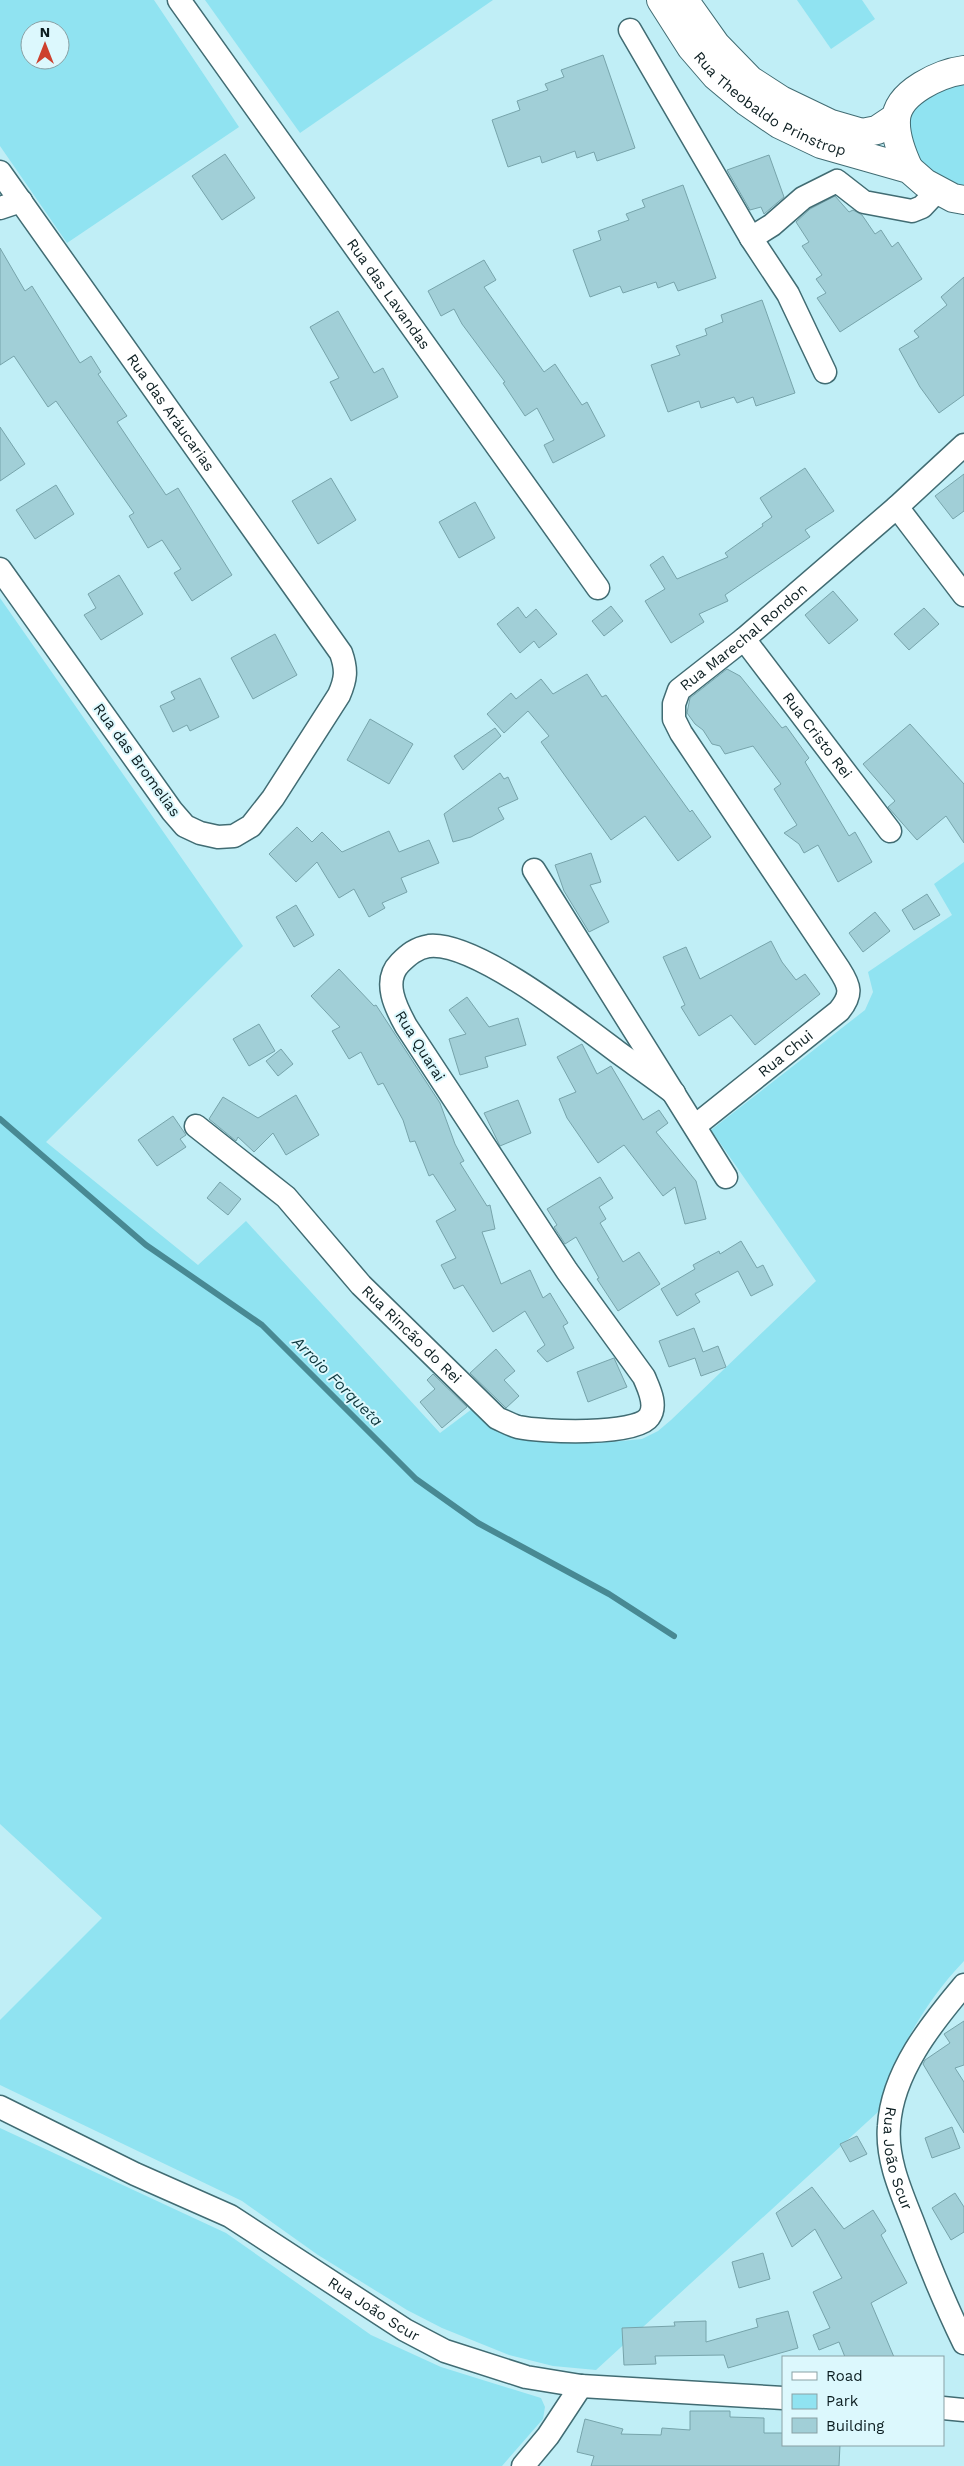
<svg xmlns="http://www.w3.org/2000/svg" width="964" height="2466" viewBox="0 0 964 2466" font-family="'Work Sans',sans-serif">
  <style>
    .green { fill: #90e3f1; fill-rule: evenodd }
    .lines { fill: none; stroke-linecap: round; stroke-linejoin: round }
    .stream { stroke: #488993; stroke-width: 6 }
    .building { fill: #a1cfd7; stroke: #77a4ab }
    .minor-casing { stroke: #416c73; stroke-width: 25 }
    .tertiary-casing { stroke: #416c73; stroke-width: 30 }
    .minor { stroke: #fff; stroke-width: 22 }
    .tertiary { stroke: #fff; stroke-width: 28 }
    .labels { text-anchor: middle; stroke-width: 4; stroke-linejoin: round; paint-order: stroke }
    .street-label { font-size: 15px; fill: #0c1e21; stroke: #dcf8fd }
    .water-label { font-size: 16px; font-style: italic; fill: #0e373d; stroke: #dcf8fd }
  </style>
  <rect width="100%" height="100%" fill="#c0eef6"/>
  <g class="green">
    <path d="M 0,0 L 154,0 L 239,127 L 67,243 L 0,146 ZM 30,30 L 60,30 L 60,60 L 30,60 Z"/>
    <polygon points="205,0 493,0 300,133"/>
    <polygon points="797,0 862,0 875,19 831,49"/>
    <polygon points="964,81 964,191 922,171 906,142 912,108 922,96"/>
    <path d="M 0,598 L 243,946 L 46,1142 L 198,1265 L 246,1221 L 440,1433 L 472,1409 L 528,1438 L 611,1442 L 642,1439 L 658,1431 L 671,1420 L 816,1281 L 711,1130 L 865,1010 L 873,992 L 868,972 L 952,915 L 934,884 L 964,862 L 964,1961 C 923,2004 895,2055 878,2112 L 596,2370 L 553,2366 L 509,2355 L 442,2328 L 407,2310 L 318,2255 L 242,2201 L 0,2085 L 0,2020 L 102,1918 L 0,1824 Z"/>
    <polygon points="0,2128 226,2233 371,2335 441,2367 541,2398 545,2407 543,2419 502,2466 0,2466"/>
  </g>
  <g class="lines">
    <polyline class="stream" points="0,1119 146,1245 262,1325 416,1479 478,1523 609,1594 674,1636"/>
  </g>
  <g class="building">
    <polygon points="603,55 635,148 597,161 594,152 577,158 575,151 542,163 540,156 508,167 492,120 520,110 517,101 548,90 545,84 564,77 561,70"/>
    <polygon points="225,154 255,198 222,220 192,176"/>
    <polygon points="769,155 784,197 764,214 761,207 750,210 727,170"/>
    <polygon points="683,185 716,278 678,291 674,282 658,288 656,282 623,293 620,286 590,297 573,250 601,240 598,231 629,220 626,214 645,207 642,200"/>
    <polygon points="835,196 849,212 853,210 862,215 875,234 881,230 892,247 898,242 922,279 840,332 817,298 826,293 816,279 822,275 802,246 809,242 796,222 810,209"/>
    <polygon points="0,248 25,291 32,286 80,363 91,356 101,372 98,374 127,416 117,422 166,495 178,488 232,575 192,601 174,573 181,569 162,540 148,548 129,516 134,513 56,401 48,407 14,356 0,365"/>
    <polygon points="484,260 496,280 484,287 544,372 555,364 582,405 587,402 605,436 553,463 544,445 554,440 537,408 525,416 503,383 505,382 462,324 454,309 441,316 428,291"/>
    <polygon points="964,277 964,395 939,413 920,387 899,349 919,337 914,331 947,305 941,297"/>
    <polygon points="762,300 795,393 756,406 753,397 737,403 734,397 701,408 699,401 668,412 651,365 680,355 676,346 707,335 705,329 723,322 721,315"/>
    <polygon points="338,311 374,373 383,368 398,397 351,421 330,382 339,378 310,327"/>
    <polygon points="0,427 25,464 0,481"/>
    <polygon points="805,468 834,511 805,530 810,537 725,595 728,601 699,614 704,622 671,643 645,601 665,589 650,565 663,556 677,579 728,557 725,553 763,526 762,524 772,517 760,498"/>
    <polygon points="964,474 964,511 953,519 935,496"/>
    <polygon points="331,478 356,520 318,544 292,501"/>
    <polygon points="56,485 74,514 35,539 16,510"/>
    <polygon points="475,502 495,538 459,558 439,522"/>
    <polygon points="119,575 143,614 101,640 84,615 96,608 88,594"/>
    <polygon points="833,591 858,620 829,644 805,615"/>
    <polygon points="611,606 623,621 604,636 592,621"/>
    <polygon points="518,607 526,618 536,609 557,634 539,648 534,641 520,653 497,624"/>
    <polygon points="924,608 939,624 909,650 894,634"/>
    <polygon points="275,634 297,675 253,699 231,658"/>
    <polygon points="727,669 740,676 782,728 786,726 809,758 805,762 849,836 855,832 872,862 838,882 818,845 804,853 799,844 784,833 797,825 774,789 781,784 753,746 725,754 720,746 712,744 703,730 695,724 687,713 690,698"/>
    <polygon points="587,674 602,697 606,695 690,812 692,810 711,837 678,861 645,816 611,840 541,742 549,736 528,711 504,733 487,714 511,693 516,699 541,679 553,694"/>
    <polygon points="200,678 219,717 190,731 187,725 173,732 160,706 175,699 171,692"/>
    <polygon points="370,719 413,744 389,784 347,760"/>
    <polygon points="910,724 964,784 964,843 946,816 917,840 888,807 895,801 863,764"/>
    <polygon points="495,728 501,736 463,770 454,756"/>
    <polygon points="500,773 504,779 508,777 518,799 498,808 504,819 471,837 453,842 444,814"/>
    <polygon points="297,827 312,842 322,832 342,852 389,831 399,852 429,840 439,863 401,878 407,892 382,903 385,908 369,917 354,889 339,898 317,862 296,882 269,854"/>
    <polygon points="591,853 601,882 590,885 609,922 589,932 564,891 555,865"/>
    <polygon points="927,894 940,915 914,930 902,910"/>
    <polygon points="296,905 314,935 294,947 276,917"/>
    <polygon points="875,912 890,931 863,952 849,933"/>
    <polygon points="771,941 782,962 796,980 805,974 820,994 755,1045 731,1015 699,1036 681,1007 685,1005 663,957 686,947 700,979"/>
    <polygon points="339,969 374,1006 376,1005 440,1103 455,1144 464,1161 460,1163 487,1206 490,1205 495,1229 482,1232 501,1284 530,1270 543,1298 550,1293 568,1323 563,1326 574,1348 547,1362 537,1351 545,1345 525,1311 493,1332 463,1285 454,1289 441,1265 456,1258 436,1221 456,1210 433,1174 429,1176 415,1141 410,1142 403,1120 383,1083 378,1085 361,1052 349,1059 332,1031 340,1027 311,996"/>
    <polygon points="467,997 489,1027 518,1018 526,1045 485,1057 488,1067 460,1075 449,1039 466,1034 449,1010"/>
    <polygon points="259,1024 275,1051 249,1066 233,1039"/>
    <polygon points="582,1044 597,1074 611,1066 643,1120 659,1110 668,1123 656,1132 696,1181 706,1219 685,1224 675,1187 663,1196 624,1145 598,1163 567,1118 559,1099 576,1092 557,1057"/>
    <polygon points="281,1049 293,1064 278,1076 266,1061"/>
    <polygon points="296,1095 319,1135 286,1155 273,1133 254,1152 238,1137 236,1141 209,1119 223,1097 258,1118"/>
    <polygon points="518,1100 531,1133 500,1146 484,1113"/>
    <polygon points="173,1116 186,1135 180,1139 186,1147 157,1166 138,1140"/>
    <polygon points="600,1177 613,1198 599,1207 606,1219 600,1223 623,1262 639,1252 660,1284 618,1311 597,1279 599,1278 576,1237 565,1244 554,1227 557,1225 547,1209"/>
    <polygon points="220,1182 241,1199 228,1215 207,1198"/>
    <polygon points="741,1241 757,1268 763,1265 773,1285 751,1296 738,1271 695,1294 700,1302 677,1316 661,1289 695,1269 693,1265 719,1251 720,1254"/>
    <polygon points="694,1328 703,1352 718,1346 726,1367 701,1376 695,1358 669,1367 659,1341"/>
    <polygon points="496,1349 515,1371 504,1380 519,1396 506,1408 470,1373"/>
    <polygon points="614,1358 627,1387 588,1402 577,1372"/>
    <polygon points="433,1374 467,1407 442,1428 420,1402 435,1389 427,1380"/>
    <polygon points="964,2021 964,2065 955,2068 964,2082 964,2133 923,2064 925,2060 950,2043 944,2034"/>
    <polygon points="952,2127 960,2148 932,2158 925,2138"/>
    <polygon points="857,2136 867,2154 850,2162 840,2144"/>
    <polygon points="812,2187 844,2229 873,2210 886,2231 881,2235 907,2283 871,2303 894,2357 845,2357 839,2342 819,2350 813,2335 830,2328 813,2292 842,2278 815,2229 792,2247 776,2213"/>
    <polygon points="955,2193 964,2207 964,2232 951,2240 932,2208"/>
    <polygon points="763,2253 770,2279 739,2288 732,2262"/>
    <polygon points="788,2311 798,2348 728,2368 724,2355 655,2356 656,2364 624,2365 622,2328 675,2326 674,2322 706,2321 706,2342 758,2327 756,2319"/>
    <polygon points="690,2411 730,2411 730,2417 764,2418 764,2433 783,2433 783,2445 840,2445 839,2466 591,2466 594,2456 577,2452 585,2419 623,2429 621,2434 661,2435 662,2428 690,2430"/>
  </g>
  <g class="lines">
    <g class="minor-casing">
      <g id="minor">
        <path id="s1" d="M 179,0 L 598,588"/>
        <polyline points="630,30 751,238 772,225 803,198 837,181 864,202 912,211 922,207 938,190"/>
        <path id="s2" d="M 0,172 L 341,653 C 347,670 346,679 339,695 L 273,798 L 251,826 L 234,836 L 218,837 L 200,833 L 185,826 L 172,811 L 0,569"/>
        <polyline points="0,208 21,201"/>
        <polyline points="751,238 788,294 825,372"/>
        <polyline points="897,507 964,595"/>
        <path id="s3" d="M 744,639 L 890,831"/>
        <polyline points="534,870 726,1177"/>
        <path id="s4" d="M 196,1126 L 286,1197 L 361,1285 L 497,1418 C 504,1421 511,1425 518,1427 C 541,1432 636,1436 649,1417 C 658,1405 648,1387 644,1377 L 567,1271 L 406,1026 C 396,1008 382,981 400,963 C 408,955 416,948 429,946 C 475,941 580,1024 619,1053 C 637,1066 656,1079 674,1093"/>
        <path id="s5" d="M 695,1126 L 839,1011 C 853,994 850,986 839,969 L 681,733 L 674,719 L 674,704 L 679,690 L 744,639 L 897,507 L 964,445"/>
        <path id="s6" d="M 964,1985 C 931,2024 892,2073 889,2126 C 886,2160 902,2194 914,2225 C 929,2265 945,2304 964,2343"/>
        <path id="s7" d="M 0,2107 L 135,2174 L 230,2216 L 405,2330 L 445,2351 L 526,2377 L 581,2386 L 783,2398"/>
        <polyline points="943,2408 964,2410"/>
        <polyline points="523,2466 548,2436 581,2386"/>
      </g>
    </g>
    <g class="tertiary-casing">
      <g id="tertiary">
        <path id="s8" d="M 661,0 L 691,47 L 716,76 L 747,102 L 779,124 L 821,144 L 909,169 L 925,183 L 953,198 L 964,200"/>
        <polyline points="684,0 716,45 750,80 781,100 831,124 862,133 877,130 895,118"/>
        <path d="M 909,169 C 902,154 895,137 896,120 C 897,92 941,73 964,70"/>
      </g>
    </g>
    <use href="#minor" class="minor"/>
    <use href="#tertiary" class="tertiary"/>
  </g>
  <g class="labels">
    <g class="street-label">
      <text dy="5" stroke="none"><textPath href="#s8" startOffset="155">Rua Theobaldo Prinstrop</textPath></text>
      <text dy="5" stroke="none"><textPath href="#s1" startOffset="361">Rua das Lavandas</textPath></text>
      <text dy="5" stroke="none"><textPath href="#s2" startOffset="295">Rua das Aráucarias</textPath></text>
      <text dy="5" stroke="none"><textPath href="#s5" startOffset="644">Rua Marechal Rondon</textPath></text>
      <text dy="5" stroke="none"><textPath href="#s3" startOffset="121">Rua Cristo Rei</textPath></text>
      <text transform="translate(137 760) rotate(54)" y="5">Rua das Bromelias</text>
      <text transform="translate(420 1046) rotate(58)" y="5">Rua Quarai</text>
      <text dy="5" stroke="none"><textPath href="#s5" startOffset="116">Rua Chui</textPath></text>
      <text dy="5" stroke="none"><textPath href="#s4" startOffset="301">Rua Rincão do Rei</textPath></text>
      <text dy="5" stroke="none"><textPath href="#s6" startOffset="196">Rua João Scur</textPath></text>
      <text dy="5" stroke="none"><textPath href="#s7" startOffset="426">Rua João Scur</textPath></text>
    </g>
    <g class="water-label">
      <text transform="translate(338 1381) rotate(45)" y="6">Arroio Forqueta</text>
    </g>
  </g>
  <rect x="782" y="2356" width="162" height="90" fill="#dcf8fd" stroke="#89a1a5"/>
  <rect x="792" y="2372" width="25" height="8" fill="#ffffff" stroke="#89a1a5"/>
  <text x="826" y="2381" font-size="15" fill="#0c1e21">Road</text>
  <rect x="792" y="2394" width="25" height="15" fill="#90e3f1" stroke="#89a1a5"/>
  <text x="826" y="2406" font-size="15" fill="#0c1e21">Park</text>
  <rect x="792" y="2418" width="25" height="15" fill="#a1cfd7" stroke="#89a1a5"/>
  <text x="826" y="2431" font-size="15" fill="#0c1e21">Building</text>
  <g transform="translate(45 45)"><circle r="24" fill="#dcf8fd" stroke="#89a1a5"/>
  <path d="M0-4L9 19L0 12L-9 19Z" fill="#cd412e"/>
  <text y="-8" font-size="14" font-weight="bold" text-anchor="middle" fill="#0c1e21">N</text>
  </g>
</svg>
